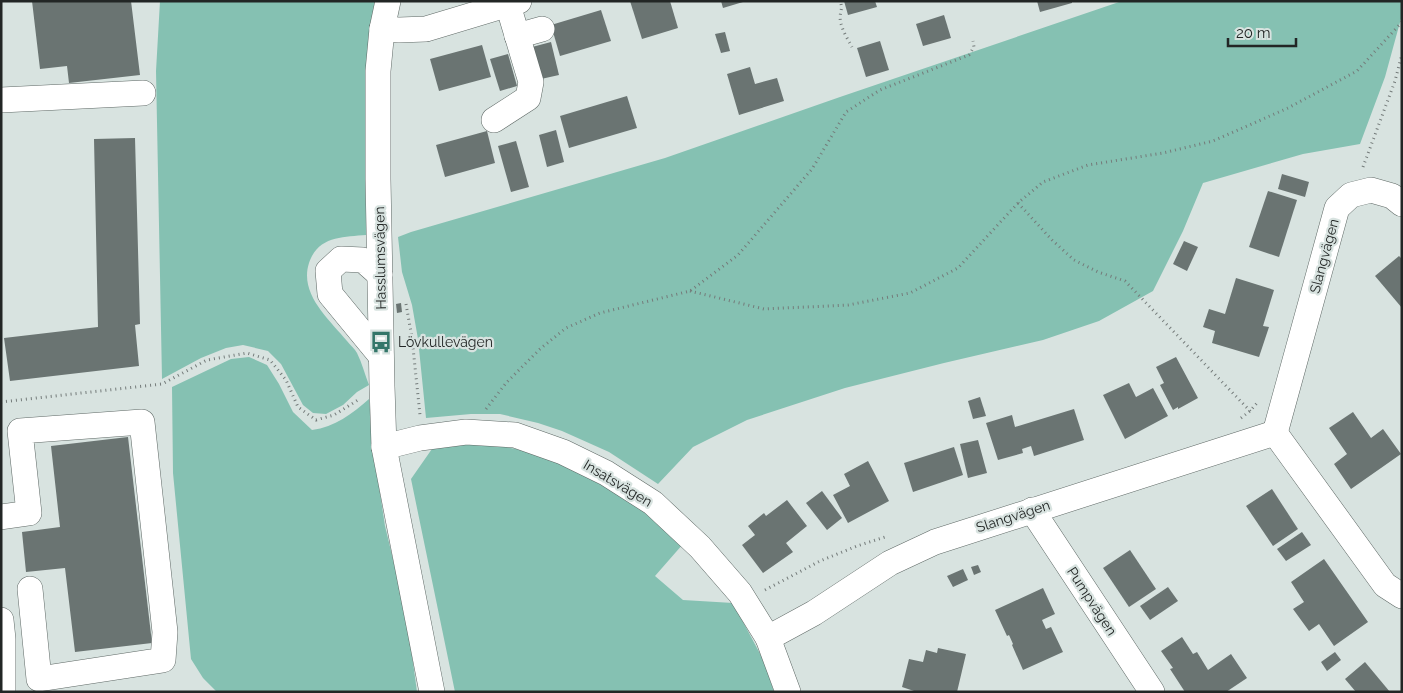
<svg xmlns="http://www.w3.org/2000/svg" width="1403" height="693" viewBox="0 0 1403 693" font-family="Raleway,sans-serif">
  <style>
    .green { fill: #85c1b2 }
    .building { fill: #6a7472 }
    .lines { fill: none; stroke-linecap: round; stroke-linejoin: round }
    .minor-casing { stroke: #5f6966; stroke-width: 26 }
    .path { stroke: #747b7a; stroke-width: 3; stroke-dasharray: 1 4; stroke-linecap: butt }
    .minor { stroke: #fff; stroke-width: 25 }
    .labels { text-anchor: middle; stroke-width: 4.5; stroke-linejoin: round; paint-order: stroke }
    .street-label { font-size: 14px; fill: #222625; stroke: #d8e3e0 }
    .poi-label { font-size: 14px; fill: #222625; stroke: #d8e3e0; text-anchor: start }
  </style>
  <rect width="100%" height="100%" fill="#d8e3e0"/>
  <g class="green">
    <path d="M 160,1 L 375,1 L 369,48 L 365,118 L 366,235 C 343,237 318,236 309,263 C 299,294 329,319 347,341 C 350,345 355,349 357,353 C 362,363 365,375 369,385 L 357,392 L 343,405 L 326,414 L 313,413 L 303,405 L 281,364 L 268,351 L 243,345 L 226,348 L 201,358 L 162,379 L 156,71 Z"/>
    <polygon points="1122,1 1402,1 1402,15 1385,77 1360,144 1303,154 1203,183 1183,231 1153,291 1099,321 1043,340 944,363 845,388 747,420 693,447 658,484 609,452 562,431 538,423 500,414 471,414 426,418 418,339 412,305 402,272 398,237 411,232 665,158 840,97"/>
    <path d="M 249,357 L 267,365 L 279,384 L 293,412 L 312,430 C 335,427 352,414 369,399 L 374,453 L 385,526 L 400,588 L 412,655 L 417,692 L 217,692 L 203,678 L 191,659 L 173,473 L 172,387 L 231,359 Z"/>
    <polygon points="474,441 532,452 580,472 634,503 683,544 655,576 683,600 733,603 765,663 774,692 455,692 411,479 434,446"/>
  </g>
  <g class="building">
    <polygon points="32,1 131,1 140,75 69,83 67,66 40,69"/>
    <polygon points="630,1 670,1 678,28 642,39"/>
    <polygon points="721,1 743,1 743,2 723,8"/>
    <polygon points="844,1 875,1 877,7 848,15"/>
    <polygon points="1037,1 1072,1 1072,3 1040,12"/>
    <polygon points="601,10 611,41 560,56 551,25"/>
    <polygon points="944,15 951,38 923,46 916,24"/>
    <polygon points="725,32 730,51 721,53 715,34"/>
    <polygon points="880,41 889,70 866,77 857,48"/>
    <polygon points="551,42 559,75 541,79 532,47"/>
    <polygon points="482,45 491,77 439,91 430,59"/>
    <polygon points="508,54 517,86 500,91 490,59"/>
    <polygon points="750,67 755,84 777,78 784,101 739,115 727,74"/>
    <polygon points="627,96 637,128 569,148 560,116"/>
    <polygon points="556,130 564,162 547,167 539,135"/>
    <polygon points="487,131 495,163 445,177 436,145"/>
    <polygon points="135,138 140,324 135,325 139,366 10,381 4,338 98,327 94,139"/>
    <polygon points="516,141 529,187 511,192 498,146"/>
    <polygon points="1282,174 1309,182 1305,197 1278,189"/>
    <polygon points="1268,191 1297,200 1279,257 1249,247"/>
    <polygon points="1184,241 1198,247 1187,271 1173,264"/>
    <polygon points="1399,256 1402,259 1402,308 1375,276"/>
    <polygon points="1236,278 1274,290 1263,326 1269,327 1259,357 1212,343 1215,331 1203,327 1209,309 1225,314"/>
    <polygon points="401,303 402,312 397,313 396,304"/>
    <polygon points="1176,357 1198,398 1178,409 1178,407 1173,410 1160,385 1164,383 1156,367"/>
    <polygon points="1129,383 1136,397 1153,388 1168,416 1125,439 1103,395"/>
    <polygon points="980,397 986,416 973,419 968,401"/>
    <polygon points="1074,409 1084,440 1034,456 1031,446 1022,449 1023,453 998,460 986,423 1012,415 1015,427"/>
    <polygon points="1353,412 1371,438 1383,429 1401,454 1351,489 1334,464 1347,454 1329,428"/>
    <polygon points="128,437 152,643 75,652 65,568 26,572 22,532 60,527 51,446"/>
    <polygon points="978,440 987,473 968,478 960,444"/>
    <polygon points="954,447 963,475 913,492 904,463"/>
    <polygon points="868,461 889,501 848,523 833,495 850,486 844,474"/>
    <polygon points="1272,489 1298,529 1273,546 1246,506"/>
    <polygon points="822,491 842,518 827,530 806,503"/>
    <polygon points="787,500 807,526 786,543 793,552 763,573 742,545 755,535 748,526 764,513 766,516"/>
    <polygon points="1302,532 1311,545 1286,561 1277,549"/>
    <polygon points="1130,550 1156,589 1129,607 1103,568"/>
    <polygon points="1324,559 1368,622 1334,646 1319,624 1309,631 1293,609 1304,602 1291,582"/>
    <polygon points="978,565 981,572 974,575 971,567"/>
    <polygon points="963,569 968,580 953,587 947,576"/>
    <polygon points="1168,587 1178,601 1150,620 1140,606"/>
    <polygon points="1043,588 1055,614 1042,620 1046,629 1051,627 1063,652 1023,670 1012,645 1013,644 1009,635 1007,636 995,610"/>
    <polygon points="1182,637 1193,654 1197,652 1208,670 1231,654 1247,678 1226,692 1185,692 1170,669 1173,668 1161,651"/>
    <polygon points="938,648 966,654 957,692 917,692 902,687 909,659 923,662 926,650 937,653"/>
    <polygon points="1335,652 1341,660 1327,671 1321,662"/>
    <polygon points="1365,662 1390,692 1356,692 1345,679"/>
  </g>
  <g class="lines">
    <g class="minor-casing">
      <g id="minor">
        <polyline points="388,1 382,29 378,71 378,179 382,386 384,447 432,692"/>
        <polyline points="382,29 399,30 426,29 519,1"/>
        <polyline points="517,36 542,29"/>
        <polyline points="1,100 143,93"/>
        <polyline points="494,120 528,98 531,82 508,5"/>
        <polyline points="380,275 363,260 341,259 328,271 330,294 381,356"/>
        <polyline points="1275,433 1337,208 1351,195 1371,190 1392,196 1402,204"/>
        <polyline points="1275,433 1385,585 1402,596"/>
        <polyline points="384,447 420,438 466,432 515,435 563,452 606,473 653,503 700,547 740,593 768,638 788,692"/>
        <polyline points="1032,510 1152,692"/>
        <polyline points="1,517 29,513 20,431 142,422 165,632 163,660 39,679 30,589"/>
        <polyline points="1,620 3,639 3,692"/>
        <polyline points="768,638 814,613 890,563 935,542 1275,433"/>
      </g>
    </g>
    <g class="path">
      <path d="M 841,4 C 842,8 841,11 840,16 C 840,27 847,38 852,47"/>
      <polyline points="1363,167 1395,81 1402,54"/>
      <polyline points="1018,203 1052,240 1074,260 1098,272 1125,281 1252,413"/>
      <polyline points="690,291 764,309 848,305 910,293 958,268 1018,203 1043,182 1088,165 1163,153 1213,141 1288,108 1357,71 1402,22"/>
      <polyline points="406,304 412,338 420,415"/>
      <polyline points="1,402 162,384 207,360 247,353 270,360 286,380 298,407 316,420 334,415 358,400"/>
      <polyline points="486,409 506,383 540,349 566,328 600,313 690,291 738,255 812,169 846,112 880,90 969,55 974,47 973,41"/>
      <polyline points="1241,418 1250,411 1258,402"/>
      <polyline points="765,590 820,561 857,546 885,537"/>
    </g>
    <use href="#minor" class="minor"/>
  </g>
  <defs>
    <g id="bus-bare" transform="scale(1.725)"><path d="M-5-6H5V4H4V6H2V4H-2V6H-4V4H-5ZM-3.5-4V0h7V-4ZM-3.5 1.2v1.5H-2V1.2ZM2 1.2v1.5H3.5V1.2Z" fill="#337669" stroke="#d8e3e0" stroke-width="2.5" paint-order="stroke"/></g>
  </defs>
  <g fill-rule="evenodd">
    <use href="#bus-bare" x="381" y="342"/>
  </g>
  <g class="labels">
    <g class="street-label">
      <text transform="translate(1324 256) rotate(-75)" y="5">Slangvägen</text>
      <text transform="translate(380 258) rotate(-91)" y="5">Hasslumsvägen</text>
      <text transform="translate(618 483) rotate(31)" y="5">Insatsvägen</text>
      <text transform="translate(1013 516) rotate(-18)" y="5">Slangvägen</text>
      <text transform="translate(1092 601) rotate(57)" y="5">Pumpvägen</text>
    </g>
    <g class="poi-label">
      <text x="398" y="347">Lövkullevägen</text>
    </g>
  </g>
  <rect width="1403" height="693" fill="none" stroke="#222625" stroke-width="5"/>
  <path d="M1228 38v8h68v-8" fill="none" stroke="#222625" stroke-width="2.5"/>
  <text x="1236" y="38" font-size="15" fill="#222625" stroke="#d8e3e0" stroke-width="4" paint-order="stroke">20 m</text>
</svg>
